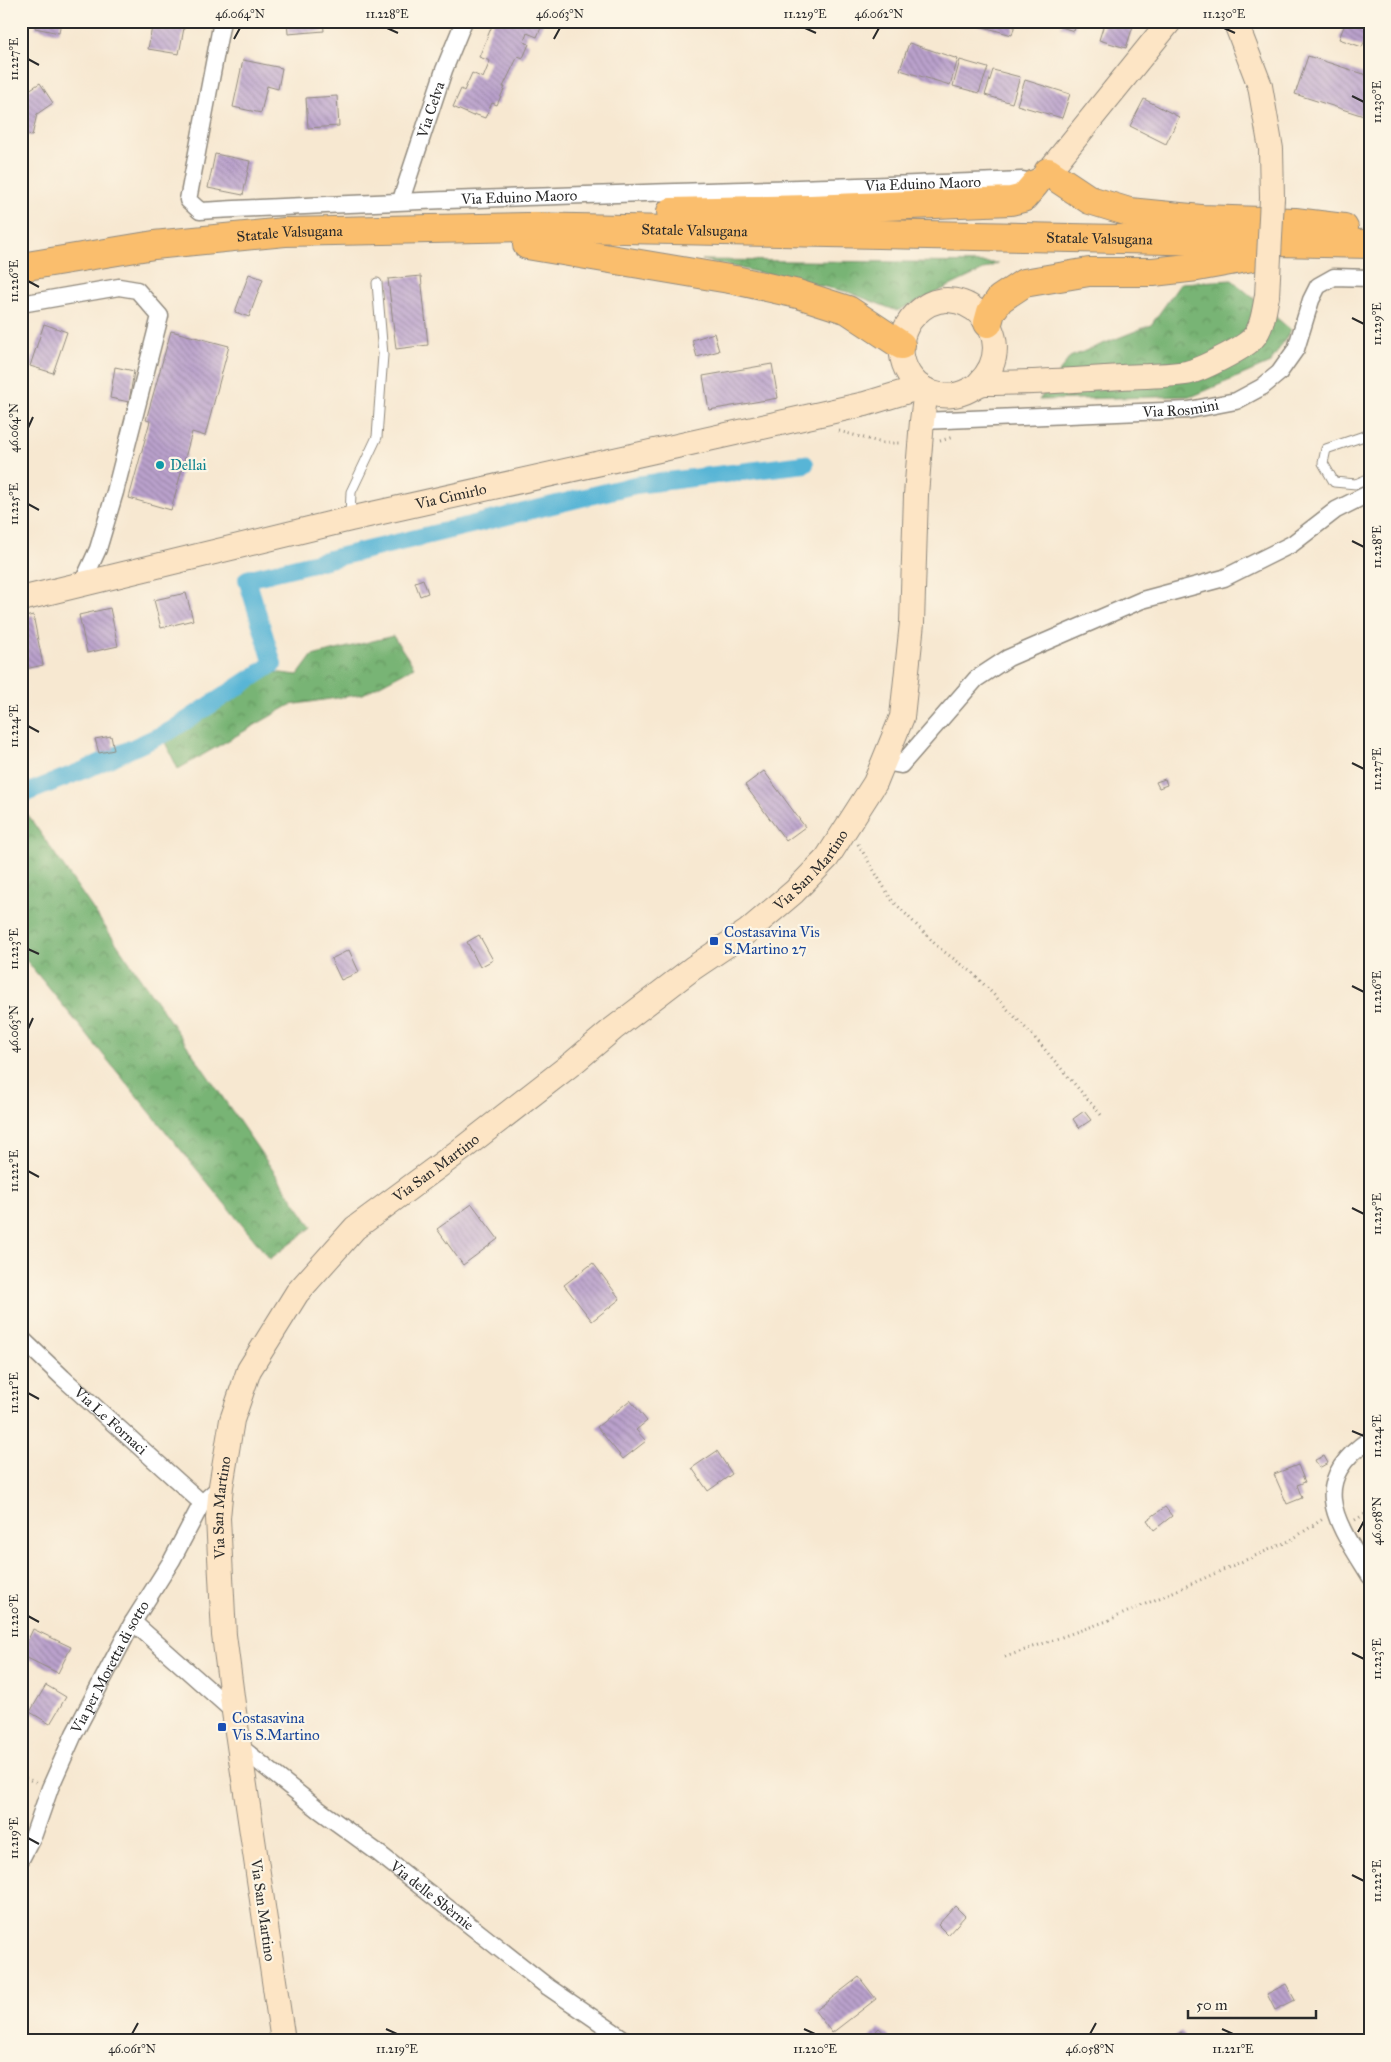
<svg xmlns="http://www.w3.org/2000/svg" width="1391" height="2062" viewBox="0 0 1391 2062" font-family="'IM FELL Great Primer',serif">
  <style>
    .forest { fill: url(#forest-crowns); stroke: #527050 }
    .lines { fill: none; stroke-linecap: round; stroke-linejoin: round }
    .canal { stroke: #58b5d6; stroke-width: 18 }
    .building { fill: url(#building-back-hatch) }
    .lane-casing { stroke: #918a7e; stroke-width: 11 }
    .street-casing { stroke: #918a7e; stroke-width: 19 }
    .secondary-casing { stroke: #918a7e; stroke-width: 26 }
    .highway-casing { stroke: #918a7e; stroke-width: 30 }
    .path { stroke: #918a7e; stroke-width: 3; stroke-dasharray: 1 4; stroke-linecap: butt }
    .lane { stroke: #fff; stroke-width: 9 }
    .street { stroke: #fff; stroke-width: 16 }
    .secondary { stroke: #fde5c5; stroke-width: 24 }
    .highway { stroke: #fabe6d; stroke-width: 28 }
    .secondary-bridge-casing { stroke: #918a7e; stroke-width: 26; stroke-linecap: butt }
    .secondary-bridge { stroke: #fde5c5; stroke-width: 24 }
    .ticks { fill: none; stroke: #2b2b2b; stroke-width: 2 }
    .culture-dot { fill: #0f9aa8; stroke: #fcf5e5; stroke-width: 2 }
    .transit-dot { fill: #1a4fb4; stroke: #fcf5e5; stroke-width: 2 }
    .labels { text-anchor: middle; stroke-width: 4.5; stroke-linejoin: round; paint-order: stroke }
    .street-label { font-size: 15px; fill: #2b2b2b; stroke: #fcf5e5 }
    .culture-label { font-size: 15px; fill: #0d838f; stroke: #fcf5e5; text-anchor: start }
    .transit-label { font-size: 15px; fill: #164399; stroke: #fcf5e5; text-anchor: start }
    .neatline { fill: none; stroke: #2b2b2b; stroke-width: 2 }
    .ticks-label { font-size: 12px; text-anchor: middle; fill: #2b2b2b }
  </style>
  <defs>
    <pattern id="forest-crowns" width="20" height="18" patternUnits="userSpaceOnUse" patternTransform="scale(1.25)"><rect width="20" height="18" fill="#78b474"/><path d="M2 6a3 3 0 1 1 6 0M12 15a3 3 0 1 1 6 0" fill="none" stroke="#63935f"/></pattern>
    <pattern id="building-back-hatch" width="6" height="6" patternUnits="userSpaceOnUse" patternTransform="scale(1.25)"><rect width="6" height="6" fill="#baa1cc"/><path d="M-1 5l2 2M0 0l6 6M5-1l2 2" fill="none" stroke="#9783a6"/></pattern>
  </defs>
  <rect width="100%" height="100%" fill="#fcf5e5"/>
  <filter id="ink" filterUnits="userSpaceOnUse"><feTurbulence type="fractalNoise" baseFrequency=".02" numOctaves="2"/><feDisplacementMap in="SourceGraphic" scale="10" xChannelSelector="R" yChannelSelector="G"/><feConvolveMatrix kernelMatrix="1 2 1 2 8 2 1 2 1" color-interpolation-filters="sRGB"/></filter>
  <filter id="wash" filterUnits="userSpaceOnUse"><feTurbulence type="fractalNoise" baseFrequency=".0096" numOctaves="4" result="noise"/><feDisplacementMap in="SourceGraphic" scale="20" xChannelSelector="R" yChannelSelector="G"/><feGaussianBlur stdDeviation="1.12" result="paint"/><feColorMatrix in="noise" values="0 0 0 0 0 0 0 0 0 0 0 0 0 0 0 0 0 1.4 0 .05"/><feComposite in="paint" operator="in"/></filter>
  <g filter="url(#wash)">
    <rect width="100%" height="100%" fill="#f7e8d1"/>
    <g class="forest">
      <polygon points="702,260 998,263 897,311 848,292"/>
      <polygon points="1232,280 1291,330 1270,363 1193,396 1039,400 1070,357 1151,325 1181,283"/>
      <polygon points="393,636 414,667 363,694 290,705 178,769 162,736 264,671 298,675 312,656"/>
      <polygon points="21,805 312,1227 270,1259 21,954"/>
    </g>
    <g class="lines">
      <polyline class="canal" points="21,795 89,768 170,731 273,664 247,579 635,485 805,464"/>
    </g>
    <g id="blocks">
      <g class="building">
        <polygon points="37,21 61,21 59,33 35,28"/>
        <polygon points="153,21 182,21 185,23 179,54 148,49"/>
        <polygon points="287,21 323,21 324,31 288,34"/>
        <polygon points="494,21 544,21 537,37 527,33 524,42 529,44 523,58 518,56 503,87 505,87 497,105 492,103 485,118 474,114 473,116 453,107 461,89 464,91 472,73 483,78 490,61 479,57"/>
        <polygon points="963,21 1016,21 1012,35"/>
        <polygon points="1063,21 1077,21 1074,31 1061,27"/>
        <polygon points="1105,21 1134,23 1126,48 1099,40"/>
        <polygon points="1346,21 1361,21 1370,24 1370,42 1365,40 1362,47 1339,39"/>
        <polygon points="909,43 958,59 950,85 900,70"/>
        <polygon points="1308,56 1370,76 1370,118 1295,94"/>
        <polygon points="243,60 282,68 278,89 267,86 261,113 233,107"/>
        <polygon points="960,60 988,68 979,93 953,86"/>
        <polygon points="993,70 1020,77 1012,103 985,95"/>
        <polygon points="1025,80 1070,94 1062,118 1017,105"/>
        <polygon points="40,83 53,103 37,114 32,136 21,134 21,95"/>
        <polygon points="337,96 339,126 308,128 306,98"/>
        <polygon points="1144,99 1179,117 1166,144 1130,126"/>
        <polygon points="215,154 250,161 243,195 208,188"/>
        <polygon points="249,274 263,279 249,317 235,312"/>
        <polygon points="421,276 428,345 396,349 388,279"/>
        <polygon points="44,324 67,332 53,373 30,366"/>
        <polygon points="171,331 229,346 205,436 192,432 171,510 129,498 150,421 146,420"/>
        <polygon points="714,333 719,351 697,357 692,340"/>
        <polygon points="772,364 778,398 709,410 703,376"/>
        <polygon points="115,367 134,371 129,402 110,398"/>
        <polygon points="423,579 428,593 420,596 415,582"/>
        <polygon points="186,593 193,620 161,628 154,600"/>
        <polygon points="110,608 118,646 87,653 79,615"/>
        <polygon points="33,615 43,665 21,670 21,618"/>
        <polygon points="111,736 114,750 99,753 95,739"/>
        <polygon points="764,771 805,827 786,841 745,785"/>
        <polygon points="1165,779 1167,785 1159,788 1156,782"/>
        <polygon points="479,935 493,960 480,967 467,942"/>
        <polygon points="349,950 359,972 341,980 331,959"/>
        <polygon points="1084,1111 1091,1120 1079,1128 1073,1119"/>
        <polygon points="472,1204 498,1239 463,1265 437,1229"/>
        <polygon points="593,1263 620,1299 592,1321 564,1285"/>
        <polygon points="630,1400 647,1421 636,1430 646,1441 623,1459 597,1427"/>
        <polygon points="717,1451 732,1474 708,1491 692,1468"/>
        <polygon points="1324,1456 1328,1463 1319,1468 1315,1460"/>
        <polygon points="1298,1465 1305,1482 1297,1485 1302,1498 1287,1504 1274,1474"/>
        <polygon points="1165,1507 1172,1516 1154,1530 1147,1520"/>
        <polygon points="33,1629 71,1647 58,1673 21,1655"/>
        <polygon points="46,1685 66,1697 50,1724 30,1712"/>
        <polygon points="955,1906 965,1916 948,1935 938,1925"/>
        <polygon points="859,1977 876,1999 832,2033 815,2011"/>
        <polygon points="1286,1984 1295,2000 1275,2010 1267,1994"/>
        <polygon points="879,2028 890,2038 887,2041 866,2041"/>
        <polygon points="1181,2032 1186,2040 1184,2041 1168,2041"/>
      </g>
    </g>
  </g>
  <g filter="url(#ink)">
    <use href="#blocks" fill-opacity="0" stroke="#918a7e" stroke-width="1"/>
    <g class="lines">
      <g class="lane-casing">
        <g id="lane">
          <polyline points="1370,434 1326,449 1323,463 1334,482 1356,484 1370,478"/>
          <polyline points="350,519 351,492 377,437 383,355 377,283"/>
        </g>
      </g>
      <g class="street-casing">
        <g id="street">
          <path id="s1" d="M 222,21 L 188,200 L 200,211 C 474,196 749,191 1023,180 L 1035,184"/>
          <path id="s2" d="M 401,200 L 444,70 L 464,21"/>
          <polyline points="21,304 119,287 137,290 160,316 115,492 98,549 81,586"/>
          <path id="s3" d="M 922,421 L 1189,410 L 1236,401 L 1262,387 L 1279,373 L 1296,349 L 1311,300 L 1318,286 L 1334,277 L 1370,278"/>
          <polyline points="885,762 901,765 976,679 1008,658 1142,600 1224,578 1292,544 1336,510 1370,493"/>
          <path id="s4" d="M 21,1338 L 63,1378 L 202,1503"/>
          <path d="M 1370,1439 C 1305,1483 1338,1524 1370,1576"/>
          <polyline points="133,1622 234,1712"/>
          <path id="s5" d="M 239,1746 L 318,1809 L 377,1852 L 548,1987 L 627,2041"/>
          <path id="s6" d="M 21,1859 L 34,1834 L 50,1788 L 74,1734 L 133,1622 L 172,1560 L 202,1503 L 221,1486"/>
        </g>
      </g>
      <g class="secondary-casing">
        <g id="secondary">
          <polyline points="1235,21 1260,86 1271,149 1272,198"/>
          <polyline points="1035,184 1048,172 1170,21"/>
          <path d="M 979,383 C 1026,337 958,270 915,315 C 891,339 900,381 932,393 C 944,397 958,396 969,390 C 976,387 978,383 986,383 C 1032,383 1077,380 1122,377 C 1143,376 1166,376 1186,373 C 1198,371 1245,348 1253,338 C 1263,327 1264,310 1267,296"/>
          <path id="s7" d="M 21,599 L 350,519 L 865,404 L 921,387"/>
          <path id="s8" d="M 283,2041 L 234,1712 L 224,1635 L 218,1518 L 221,1486 L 232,1420 L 249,1370 L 297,1293 L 355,1228 L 462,1149 L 574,1062 L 613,1029 L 693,968 L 748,931 L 794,892 L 827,858 L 875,783 L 902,717 L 912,623 L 916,495 L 922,421 L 926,390"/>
        </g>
      </g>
      <g class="highway-casing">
        <g id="highway">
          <polyline points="1048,172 1090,200 1129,212 1201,219 1295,222 1344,228"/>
          <polyline points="671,212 810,209 1011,201 1023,198 1035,184"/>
          <polyline points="527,245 735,280 798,294 848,310 901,345"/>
          <path id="s9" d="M 21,267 L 154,245 L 285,232 L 527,227 L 1370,244"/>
          <polyline points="988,323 991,312 1000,299 1024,283 1089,272 1153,272 1197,267 1252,257"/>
        </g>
      </g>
      <g class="path">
        <polyline points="839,431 882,443 901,443"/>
        <polyline points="940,441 953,437"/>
        <polyline points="858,844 891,899 939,948 972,972 1035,1038 1101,1115"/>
        <polyline points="1355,1520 1370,1511"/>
        <polyline points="1005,1657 1107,1621 1291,1540 1323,1519"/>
        <polyline points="21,1776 37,1783"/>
      </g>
      <use href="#lane" class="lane"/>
      <use href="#street" class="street"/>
      <use href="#secondary" class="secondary"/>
      <use href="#highway" class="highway"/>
      <g class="secondary-bridge-casing">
        <polyline id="secondary-bridge" points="1267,296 1272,198"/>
      </g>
      <use href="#secondary-bridge" class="secondary-bridge"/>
    </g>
  </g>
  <path class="ticks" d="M 387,28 L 398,33M 805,28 L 816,33M 1224,28 L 1235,33M 234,39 L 240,28M 554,39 L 560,28M 873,39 L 879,28M 28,59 L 39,65M 1352,96 L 1364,102M 28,281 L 39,287M 1352,318 L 1364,324M 28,428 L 33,417M 28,504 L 39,510M 1352,541 L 1364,547M 28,726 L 39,732M 1352,763 L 1364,769M 28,949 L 39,954M 1352,986 L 1364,992M 28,1029 L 33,1018M 28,1171 L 39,1177M 1352,1208 L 1364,1214M 28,1393 L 39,1399M 1352,1431 L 1364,1436M 1358,1532 L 1364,1521M 28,1616 L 39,1622M 1352,1653 L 1364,1659M 28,1838 L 39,1844M 1352,1875 L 1364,1881M 386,2029 L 397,2034M 804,2029 L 815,2034M 1222,2029 L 1233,2034M 132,2034 L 138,2023M 1090,2034 L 1096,2023"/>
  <circle class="culture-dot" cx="160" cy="465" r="5"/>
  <g class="transit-dot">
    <rect x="709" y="936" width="10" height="10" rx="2.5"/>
    <rect x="217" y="1722" width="10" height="10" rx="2.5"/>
  </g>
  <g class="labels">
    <g class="street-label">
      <text dy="5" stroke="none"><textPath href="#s2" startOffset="95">Via Celva</textPath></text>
      <text dy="5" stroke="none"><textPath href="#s1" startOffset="922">Via Eduino Maoro</textPath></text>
      <text dy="5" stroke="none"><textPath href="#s1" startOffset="518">Via Eduino Maoro</textPath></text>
      <text dy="5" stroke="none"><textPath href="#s9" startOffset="676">Statale Valsugana</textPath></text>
      <text dy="5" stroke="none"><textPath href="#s9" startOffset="271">Statale Valsugana</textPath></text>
      <text dy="5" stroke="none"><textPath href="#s9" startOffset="1081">Statale Valsugana</textPath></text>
      <text dy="5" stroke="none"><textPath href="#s3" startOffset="259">Via Rosmini</textPath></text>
      <text dy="5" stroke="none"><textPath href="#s7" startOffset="442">Via Cimirlo</textPath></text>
      <text dy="5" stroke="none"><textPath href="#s8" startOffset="1438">Via San Martino</textPath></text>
      <text dy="5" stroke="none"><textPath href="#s8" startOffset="958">Via San Martino</textPath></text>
      <text dy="5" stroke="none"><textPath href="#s4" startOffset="122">Via Le Fornaci</textPath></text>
      <text dy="5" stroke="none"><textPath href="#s8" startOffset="538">Via San Martino</textPath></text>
      <text dy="5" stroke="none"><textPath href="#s6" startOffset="212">Via per Moretta di sotto</textPath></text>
      <text dy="5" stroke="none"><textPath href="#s5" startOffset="244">Via delle Sbèrnie</textPath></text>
      <text transform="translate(263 1910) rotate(82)" y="5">Via San Martino</text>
    </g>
    <g class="culture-label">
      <text x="170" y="470">Dellai</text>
    </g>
    <g class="transit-label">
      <text x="724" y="937">Costasavina Vis<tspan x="724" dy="17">S.Martino 27</tspan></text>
      <text x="232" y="1723">Costasavina<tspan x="232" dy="17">Vis S.Martino</tspan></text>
    </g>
  </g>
  <rect width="1391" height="2062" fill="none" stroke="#fcf5e5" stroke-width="55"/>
  <path d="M1188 2010v8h128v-8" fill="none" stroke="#2b2b2b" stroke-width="2.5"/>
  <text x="1196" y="2010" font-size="15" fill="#2b2b2b" stroke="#fcf5e5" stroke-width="4" paint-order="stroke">50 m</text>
  <rect x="28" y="28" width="1336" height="2006" class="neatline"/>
  <g class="ticks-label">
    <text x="240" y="18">46.064°N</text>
    <text x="387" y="18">11.228°E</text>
    <text x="560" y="18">46.063°N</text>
    <text x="805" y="18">11.229°E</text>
    <text x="879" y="18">46.062°N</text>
    <text x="1224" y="18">11.230°E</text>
    <text transform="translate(14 59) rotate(-90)" y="4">11.227°E</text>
    <text transform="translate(1377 102) rotate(-90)" y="4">11.230°E</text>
    <text transform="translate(14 281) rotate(-90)" y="4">11.226°E</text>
    <text transform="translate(1377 324) rotate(-90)" y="4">11.229°E</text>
    <text transform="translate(14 428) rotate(-90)" y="4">46.064°N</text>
    <text transform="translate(14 504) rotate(-90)" y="4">11.225°E</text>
    <text transform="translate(1377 547) rotate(-90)" y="4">11.228°E</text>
    <text transform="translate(14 726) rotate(-90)" y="4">11.224°E</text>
    <text transform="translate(1377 769) rotate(-90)" y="4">11.227°E</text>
    <text transform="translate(14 949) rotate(-90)" y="4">11.223°E</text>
    <text transform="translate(1377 992) rotate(-90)" y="4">11.226°E</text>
    <text transform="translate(14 1029) rotate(-90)" y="4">46.063°N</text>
    <text transform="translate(14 1171) rotate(-90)" y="4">11.222°E</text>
    <text transform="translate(1377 1214) rotate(-90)" y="4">11.225°E</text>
    <text transform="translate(14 1393) rotate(-90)" y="4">11.221°E</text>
    <text transform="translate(1377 1436) rotate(-90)" y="4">11.224°E</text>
    <text transform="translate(1377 1521) rotate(-90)" y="4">46.058°N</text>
    <text transform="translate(14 1616) rotate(-90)" y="4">11.220°E</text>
    <text transform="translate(1377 1659) rotate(-90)" y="4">11.223°E</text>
    <text transform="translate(14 1838) rotate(-90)" y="4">11.219°E</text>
    <text transform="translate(1377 1881) rotate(-90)" y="4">11.222°E</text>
    <text x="132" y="2053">46.061°N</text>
    <text x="397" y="2053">11.219°E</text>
    <text x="815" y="2053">11.220°E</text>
    <text x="1090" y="2053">46.058°N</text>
    <text x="1233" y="2053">11.221°E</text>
  </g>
</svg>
